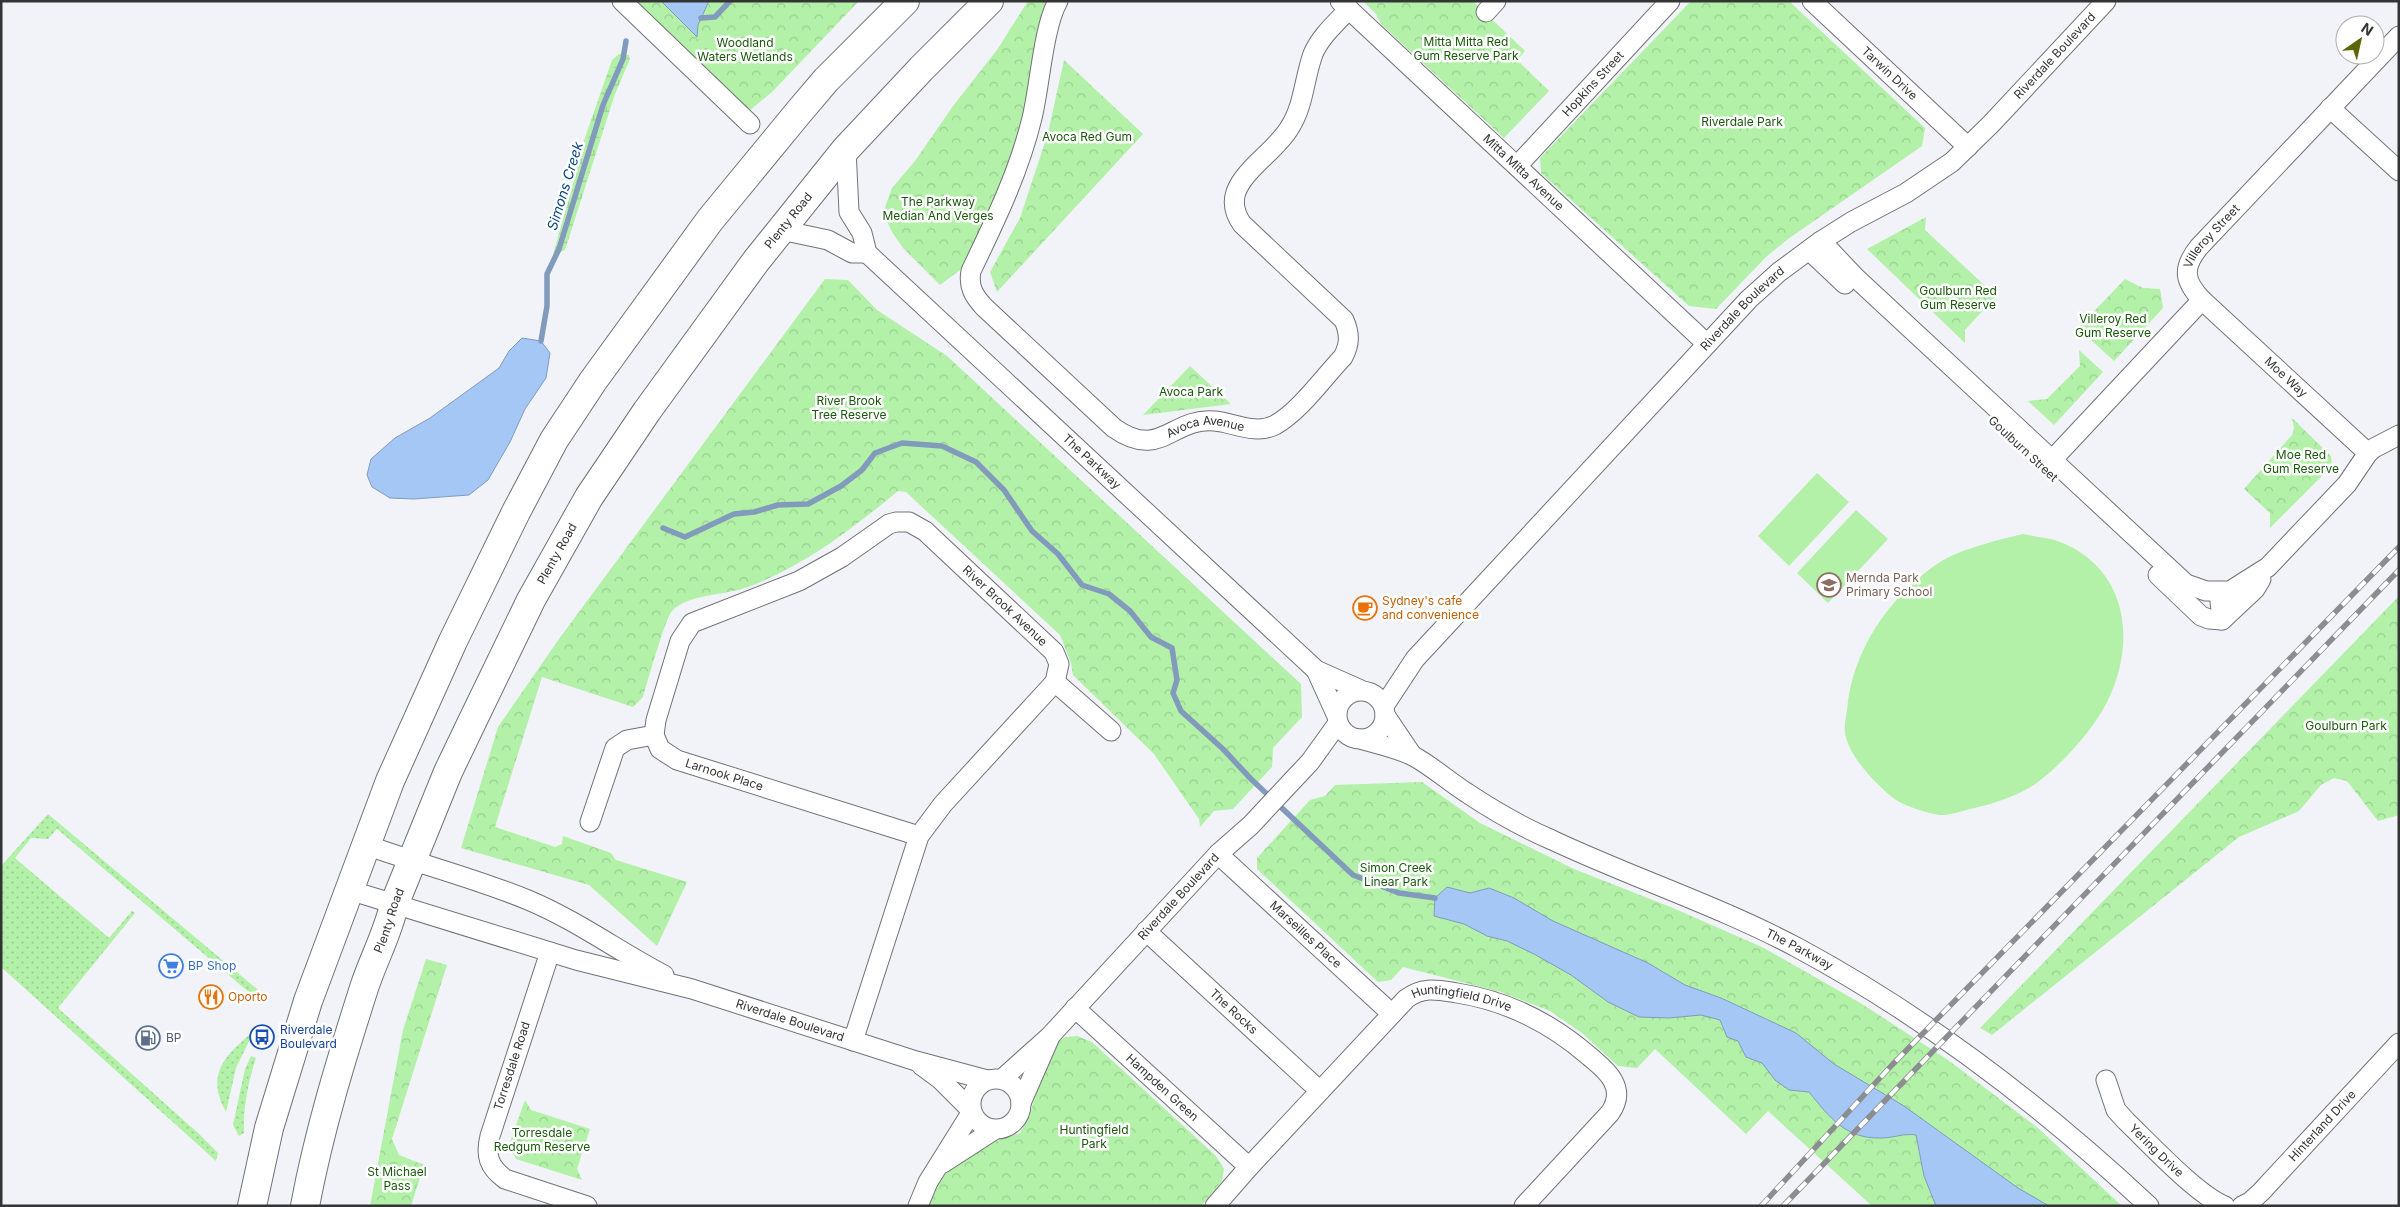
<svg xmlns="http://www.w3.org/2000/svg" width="2400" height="1207" viewBox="0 0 2400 1207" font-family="Inter,sans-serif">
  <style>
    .grass { fill: url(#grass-dots) }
    .wetland { fill: url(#wetland-marsh) }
    .park { fill: url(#park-crowns) }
    .pitch { fill: #b2f1a7 }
    .water { fill: #a4c7f6; stroke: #829bbd }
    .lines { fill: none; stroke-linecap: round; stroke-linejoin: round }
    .stream { stroke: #829bbd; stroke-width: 5.5 }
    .minor-casing { stroke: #707277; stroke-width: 21 }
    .highway-casing { stroke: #707277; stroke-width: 30 }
    .minor { stroke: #fff; stroke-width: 19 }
    .highway { stroke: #fff; stroke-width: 28 }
    .rail-casing { stroke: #8c8d91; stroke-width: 5.5 }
    .rail { stroke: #fff; stroke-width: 4; stroke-dasharray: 11; stroke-linecap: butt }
    .labels { text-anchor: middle; stroke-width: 5; stroke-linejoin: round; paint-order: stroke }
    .park-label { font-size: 12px; fill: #18590a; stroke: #fff }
    .street-label { font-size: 12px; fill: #343437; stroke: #fff }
    .education-label { font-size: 12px; fill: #785e54; stroke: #fff; text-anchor: start }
    .food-label { font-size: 12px; fill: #c56008; stroke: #fff; text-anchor: start }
    .shop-label { font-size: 12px; fill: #366cbe; stroke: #fff; text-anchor: start }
    .transit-label { font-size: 12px; fill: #164399; stroke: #fff; text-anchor: start }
    .service-label { font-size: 12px; fill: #4e5e75; stroke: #fff; text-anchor: start }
    .water-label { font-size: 14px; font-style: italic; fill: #074588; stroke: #fff }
  </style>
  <defs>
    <pattern id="grass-dots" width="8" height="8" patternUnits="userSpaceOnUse" patternTransform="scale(1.25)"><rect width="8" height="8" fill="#b2f1a7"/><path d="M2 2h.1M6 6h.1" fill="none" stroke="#9acf90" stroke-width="1.8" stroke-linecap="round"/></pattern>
    <pattern id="wetland-marsh" width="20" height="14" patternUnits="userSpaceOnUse" patternTransform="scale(1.25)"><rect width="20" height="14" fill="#b2f1a7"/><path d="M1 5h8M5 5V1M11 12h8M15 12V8" fill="none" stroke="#9acf90"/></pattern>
    <pattern id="park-crowns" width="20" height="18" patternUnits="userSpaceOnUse" patternTransform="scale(1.25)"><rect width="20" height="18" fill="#b2f1a7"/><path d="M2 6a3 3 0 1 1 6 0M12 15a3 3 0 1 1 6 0" fill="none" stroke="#9acf90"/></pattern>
  </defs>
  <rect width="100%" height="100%" fill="#f1f3f9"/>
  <g class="grass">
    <polygon points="48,814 263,994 261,1000 251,994 57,829 48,839 31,838 15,858 109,938 132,911 135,913 58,1008 198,1133 218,1153 216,1161 1,967 1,866"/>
    <path d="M 254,1031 L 236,1068 L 226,1112 C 205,1074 225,1055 254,1031 Z"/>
    <path d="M 251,1056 L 256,1058 C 248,1083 243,1107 244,1133 L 239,1136 L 233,1125 L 245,1069 Z"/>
  </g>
  <polygon class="wetland" points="619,54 629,55 630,59 615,94 565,250 553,255 576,173 576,159 580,152 612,60"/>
  <g class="park">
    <polygon points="623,1 859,1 772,92 743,116"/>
    <polygon points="1028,1 1047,1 1025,114 1013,156 977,241 960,270 940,285 903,248 892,232 885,217 885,207 892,188 915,161 953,106 997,50"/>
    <polygon points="1363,1 1474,2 1525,51 1517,60 1549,91 1504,138 1381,24 1376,14"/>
    <polygon points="1691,1 1789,1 1925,128 1922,146 1788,239 1766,257 1716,309 1689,306 1541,173 1540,158"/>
    <polygon points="1064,60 1143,134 997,292 990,272 1020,218 1048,133"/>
    <polygon points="1926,217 1925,230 1996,296 1965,330 1965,343 1867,249"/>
    <path d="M 825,279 L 848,280 L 877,310 L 947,356 L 1301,684 L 1302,717 L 1273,748 L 1272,767 L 1233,809 L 1214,811 L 1200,827 L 1199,819 L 1154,754 L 1073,675 L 1071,663 L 1060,635 L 906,492 L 898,491 C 852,529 804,566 748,587 C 724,596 690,593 672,611 C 666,616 647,684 643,697 L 633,707 L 542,677 L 495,827 L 555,847 L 562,844 L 563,836 L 611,853 L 616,860 L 687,882 L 657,946 L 589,885 L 461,848 L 498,727 L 559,639 Z"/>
    <polygon points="2125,279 2143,288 2160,289 2163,308 2114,361 2078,328"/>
    <polygon points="2079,350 2103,372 2054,425 2028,401 2047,399 2080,366"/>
    <polygon points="1190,366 1231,404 1143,415"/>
    <polygon points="2292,418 2331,456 2332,466 2270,528 2270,513 2244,489 2292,435 2294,428"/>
    <polygon points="2399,596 2399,815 2378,821 2347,781 2334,778 2321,785 2299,811 2239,837 1992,1035 1980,1028"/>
    <polygon points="1422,782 1480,823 1574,869 1673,908 1764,948 1862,1004 1948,1060 2038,1128 2122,1206 1872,1206 1768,1111 1746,1134 1655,1049 1637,1068 1618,1066 1582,1033 1550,1011 1501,992 1403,967 1391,980 1378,982 1257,869 1257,858 1310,800 1325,796 1335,785"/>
    <polygon points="426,959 447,965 392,1139 399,1155 424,1165 411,1206 370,1206 403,1030"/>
    <path d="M 1077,1036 L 1092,1042 L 1216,1156 L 1224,1169 L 1222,1181 L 1201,1206 L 928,1206 C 938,1179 958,1155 986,1144 C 997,1140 1008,1138 1020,1133 L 1029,1116 L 1046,1063 L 1054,1044 L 1065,1037 Z"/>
    <polygon points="525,1100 531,1110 590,1129 577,1169 582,1180 516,1159 509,1145"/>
  </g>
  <g class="pitch">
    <polygon points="1817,473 1849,502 1789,566 1758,536"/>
    <polygon points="1856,510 1888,539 1828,603 1797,573"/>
    <path d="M 2023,534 C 2036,537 2053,538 2065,544 C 2128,572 2136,643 2108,700 C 2094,729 2064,762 2038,782 C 2021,795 1991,805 1970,809 C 1962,811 1953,814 1945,815 C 1934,816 1905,806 1896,800 C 1878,787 1847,755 1845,732 C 1844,725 1846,717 1847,710 C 1852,652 1887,600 1934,566 C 1958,549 1995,541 2023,534 Z"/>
  </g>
  <g class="water">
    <polygon points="661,1 709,1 698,25 697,37"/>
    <polygon points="522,338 541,341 550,353 546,378 525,409 510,442 488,480 469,495 414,499 390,498 372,487 367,475 371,459 395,438 430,418 499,368 509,351"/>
    <path d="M 1447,887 L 1470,893 L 1489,888 L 1514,898 L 1553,921 L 1648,963 L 1685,985 L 1721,998 L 1796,1033 L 1834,1064 L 1904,1106 L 2018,1188 L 2049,1206 L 1936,1206 L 1924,1176 L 1916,1135 C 1903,1133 1894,1138 1881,1138 C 1846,1139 1830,1118 1809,1092 L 1789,1090 L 1775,1080 L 1762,1063 L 1746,1057 L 1738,1041 L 1727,1037 L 1720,1020 L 1701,1015 L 1669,1018 L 1639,1017 L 1608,1002 L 1571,975 L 1534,954 L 1507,941 L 1487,936 L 1464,924 L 1434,916 L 1435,898 Z"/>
  </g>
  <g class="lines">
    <g class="stream">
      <polyline points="701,18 715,17 730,1"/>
      <polyline points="541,341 547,306 547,274 559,249 603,105 623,59 626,41"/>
      <polyline points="663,528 685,537 734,514 754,512 778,505 808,504 841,486 862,470 875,453 902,443 942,446 976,462 1004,490 1032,531 1058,554 1082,585 1109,594 1130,611 1151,637 1172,648 1177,680 1173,693 1181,711 1223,749 1251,779 1353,875 1399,893 1435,898"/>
    </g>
    <g class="minor-casing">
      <g id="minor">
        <polyline points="622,1 750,124"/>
        <path id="s1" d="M 1058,1 C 1043,28 1040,86 1032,118 C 1019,172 995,221 971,271 C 968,287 974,296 984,307 L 1114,428 C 1161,461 1171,417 1215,421 C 1234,423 1256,435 1275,425 C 1300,411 1323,378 1343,357 C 1350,344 1350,334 1344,320 L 1242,224 C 1235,214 1232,204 1236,192 C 1245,168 1277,150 1290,127 C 1304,105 1304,79 1313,54 C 1320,37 1336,23 1349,9"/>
        <path id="s2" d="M 1340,1 L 1707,344"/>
        <path id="s3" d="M 1812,1 L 1968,147"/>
        <polyline points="1486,12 1496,1"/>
        <polyline points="2330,108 2399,171"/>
        <path id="s4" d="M 846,149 L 849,212 L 862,233 L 867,253 L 1316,670 L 1361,690"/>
        <path id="s5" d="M 1517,166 L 1670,1"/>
        <polyline points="781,230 828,240 852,253 867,253"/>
        <polyline points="1821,241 1856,278 2186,584 2206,591 2230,591 2268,567 2347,484 2368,453 2374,448 2399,435"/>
        <polyline points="1809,250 1845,284"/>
        <path id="s6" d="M 2202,300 L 2368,453"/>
        <path id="s7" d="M 2052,460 L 2202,300 C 2184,281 2182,268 2199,247 L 2399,36"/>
        <polyline points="2158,575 2201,616 2209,619 2222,620 2219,592"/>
        <polyline points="2222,620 2255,589 2261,579"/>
        <polyline points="1316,670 1336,714"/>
        <polyline points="1055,682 1111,731"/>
        <circle cx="1361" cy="715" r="24"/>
        <path id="s8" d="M 1384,706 L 1415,659 L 1749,299 L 1779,272 L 1821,241 L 1851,222 L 1906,193 L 1952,162 L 1991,124 L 2106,1"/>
        <polyline points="1385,715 1412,755"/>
        <path id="s9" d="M 654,735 L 656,720 L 680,641 L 692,623 L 799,581 L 842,557 L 889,524 L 896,522 L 909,522 L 925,531 L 1054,652 L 1059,664 L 1055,682 L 943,804 L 919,836 L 853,1041"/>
        <path id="s10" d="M 1360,739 C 1377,744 1397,748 1413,756 C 1432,766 1448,781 1467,793 C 1494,811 1522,827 1552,840 C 1633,878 1719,906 1798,948 C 1928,1018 2042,1106 2149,1206"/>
        <path id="s11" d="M 590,822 L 615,748 L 627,740 L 654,735 L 660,749 L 677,760 L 919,836"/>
        <path d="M 366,845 C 419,864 475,878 528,900 C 576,920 618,951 664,975"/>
        <path id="s12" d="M 1218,854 L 1392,1014"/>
        <path id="s13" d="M 349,890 L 576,960 L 692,989 L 916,1061 L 987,1080"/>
        <path id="s14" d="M 1146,931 L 1320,1091"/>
        <path d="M 550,952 L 490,1136 C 485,1156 489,1167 505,1179 L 587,1206"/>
        <path id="s15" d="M 1075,1008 L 1249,1167"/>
        <polyline points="921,1065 940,1079 971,1110"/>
        <circle cx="996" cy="1104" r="25"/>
        <path id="s16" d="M 1002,1079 L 1050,1036 L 1218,854 L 1251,825 L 1293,780 L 1310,762 L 1338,723"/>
        <path id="s17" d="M 2106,1080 L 2116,1110 L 2126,1121 C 2149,1143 2197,1195 2225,1206"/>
        <polyline points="1021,1103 1049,1039"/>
        <polyline points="943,1163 994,1130"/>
        <polyline points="918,1206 928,1182 971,1113"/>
        <path id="s18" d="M 1215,1206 L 1249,1167 L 1406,999 C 1423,986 1438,990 1457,993 C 1508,1001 1551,1023 1589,1056 C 1597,1063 1608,1071 1613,1081 C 1619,1092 1617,1103 1610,1113 L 1524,1206"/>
        <path id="s19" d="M 2242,1206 L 2250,1202 L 2261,1192 L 2399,1043"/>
      </g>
    </g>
    <g class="highway-casing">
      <g id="highway">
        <polyline points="252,1206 269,1128 308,1001 390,781 453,641 516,512 554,440 593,381 710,220 798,113 826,80 905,1"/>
        <path id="s20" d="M 305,1206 C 319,1131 341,1060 364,988 C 373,960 388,933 394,905 L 448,772 L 471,724 L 531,600 L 589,497 L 647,411 L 756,261 L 846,149 L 921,69 L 989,1"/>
      </g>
    </g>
    <use href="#minor" class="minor"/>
    <use href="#highway" class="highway"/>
    <g class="rail-casing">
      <g id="rail">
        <polyline points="1761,1206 1892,1065 2399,547"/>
        <polyline points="1783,1206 2399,570"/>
      </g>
    </g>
    <use href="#rail" class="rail"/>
  </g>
  <defs>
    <g id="school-ring" transform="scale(1.25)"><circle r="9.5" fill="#fff" stroke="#8d6e63" stroke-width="1.5"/><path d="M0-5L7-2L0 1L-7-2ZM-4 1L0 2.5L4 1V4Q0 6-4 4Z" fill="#8d6e63"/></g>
    <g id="cafe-ring" transform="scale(1.25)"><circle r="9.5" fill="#fff" stroke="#e8710a" stroke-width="1.5"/><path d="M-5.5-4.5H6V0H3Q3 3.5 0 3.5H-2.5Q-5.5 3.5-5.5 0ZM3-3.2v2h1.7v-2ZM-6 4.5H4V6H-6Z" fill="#e8710a"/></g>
    <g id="supermarket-ring" transform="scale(1.25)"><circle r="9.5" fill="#fff" stroke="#3f7fe0" stroke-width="1.5"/><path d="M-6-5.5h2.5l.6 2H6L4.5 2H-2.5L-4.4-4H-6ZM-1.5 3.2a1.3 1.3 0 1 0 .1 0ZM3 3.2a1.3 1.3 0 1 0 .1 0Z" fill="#3f7fe0"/></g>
    <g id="restaurant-ring" transform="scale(1.25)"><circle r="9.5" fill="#fff" stroke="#e8710a" stroke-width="1.5"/><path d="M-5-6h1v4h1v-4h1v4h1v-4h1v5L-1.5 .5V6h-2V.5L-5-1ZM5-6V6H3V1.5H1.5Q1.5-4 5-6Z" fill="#e8710a"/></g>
    <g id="bus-ring" transform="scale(1.25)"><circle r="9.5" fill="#fff" stroke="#1a4fb4" stroke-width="1.5"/><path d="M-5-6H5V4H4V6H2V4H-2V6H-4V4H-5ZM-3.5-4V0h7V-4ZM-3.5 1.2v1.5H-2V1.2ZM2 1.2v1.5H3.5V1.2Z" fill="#1a4fb4"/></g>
    <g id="fuel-ring" transform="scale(1.25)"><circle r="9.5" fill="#fff" stroke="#5c6f8a" stroke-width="1.5"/><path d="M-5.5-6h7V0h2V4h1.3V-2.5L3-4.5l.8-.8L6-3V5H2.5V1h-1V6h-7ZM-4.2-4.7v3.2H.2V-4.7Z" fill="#5c6f8a"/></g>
  </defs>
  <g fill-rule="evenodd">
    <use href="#school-ring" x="1829" y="585"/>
    <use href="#cafe-ring" x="1365" y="608"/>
    <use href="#supermarket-ring" x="171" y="966"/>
    <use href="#restaurant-ring" x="211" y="997"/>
    <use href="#bus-ring" x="262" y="1037"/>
    <use href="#fuel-ring" x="148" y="1038"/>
  </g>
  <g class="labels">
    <g class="park-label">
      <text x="1466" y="46">Mitta Mitta Red<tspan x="1466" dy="14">Gum Reserve Park</tspan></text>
      <text x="745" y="47">Woodland<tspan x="745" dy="14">Waters Wetlands</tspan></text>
      <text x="1742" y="126">Riverdale Park</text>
      <text x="1087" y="141">Avoca Red Gum</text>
      <text x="938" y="206">The Parkway<tspan x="938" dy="14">Median And Verges</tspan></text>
      <text x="1958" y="295">Goulburn Red<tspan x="1958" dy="14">Gum Reserve</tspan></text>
      <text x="2113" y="323">Villeroy Red<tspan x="2113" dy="14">Gum Reserve</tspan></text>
      <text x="1191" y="396">Avoca Park</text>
      <text x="849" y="405">River Brook<tspan x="849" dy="14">Tree Reserve</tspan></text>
      <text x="2301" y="459">Moe Red<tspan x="2301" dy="14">Gum Reserve</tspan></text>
      <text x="2346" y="730">Goulburn Park</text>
      <text x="1396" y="872">Simon Creek<tspan x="1396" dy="14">Linear Park</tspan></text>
      <text x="1094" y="1134">Huntingfield<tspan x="1094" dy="14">Park</tspan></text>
      <text x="542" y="1137">Torresdale<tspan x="542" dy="14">Redgum Reserve</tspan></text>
      <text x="397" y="1176">St Michael<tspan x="397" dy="14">Pass</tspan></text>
    </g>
    <g class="street-label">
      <text dy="4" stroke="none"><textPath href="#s8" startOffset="941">Riverdale Boulevard</textPath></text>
      <text dy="4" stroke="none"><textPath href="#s3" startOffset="106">Tarwin Drive</textPath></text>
      <text dy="4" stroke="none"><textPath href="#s5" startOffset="112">Hopkins Street</textPath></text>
      <text dy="4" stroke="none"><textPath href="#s2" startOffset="251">Mitta Mitta Avenue</textPath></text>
      <text dy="4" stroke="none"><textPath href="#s20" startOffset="1108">Plenty Road</textPath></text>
      <text dy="4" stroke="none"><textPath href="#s7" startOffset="296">Villeroy Street</textPath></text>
      <text dy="4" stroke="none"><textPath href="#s8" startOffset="536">Riverdale Boulevard</textPath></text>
      <text dy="4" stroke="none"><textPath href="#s6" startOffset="114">Moe Way</textPath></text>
      <text dy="4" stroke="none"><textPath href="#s1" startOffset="600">Avoca Avenue</textPath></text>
      <text transform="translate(2023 449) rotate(43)" y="4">Goulburn Street</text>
      <text dy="4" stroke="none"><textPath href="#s4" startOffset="415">The Parkway</textPath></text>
      <text dy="4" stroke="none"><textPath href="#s20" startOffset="702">Plenty Road</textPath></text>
      <text dy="4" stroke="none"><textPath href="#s9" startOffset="489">River Brook Avenue</textPath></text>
      <text dy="4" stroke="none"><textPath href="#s11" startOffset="205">Larnook Place</textPath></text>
      <text dy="4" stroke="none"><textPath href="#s16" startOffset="254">Riverdale Boulevard</textPath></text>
      <text dy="4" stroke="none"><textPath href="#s20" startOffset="298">Plenty Road</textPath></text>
      <text dy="4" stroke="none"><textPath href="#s12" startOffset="119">Marseilles Place</textPath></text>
      <text dy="4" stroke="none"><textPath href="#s10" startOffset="489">The Parkway</textPath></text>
      <text dy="4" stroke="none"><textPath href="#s18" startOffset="340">Huntingfield Drive</textPath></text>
      <text dy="4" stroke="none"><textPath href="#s14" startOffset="119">The Rocks</textPath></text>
      <text dy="4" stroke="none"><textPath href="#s13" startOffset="460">Riverdale Boulevard</textPath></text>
      <text transform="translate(512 1066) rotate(-72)" y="4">Torresdale Road</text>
      <text dy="4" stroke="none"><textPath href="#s15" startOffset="118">Hampden Green</textPath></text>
      <text dy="4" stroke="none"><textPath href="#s19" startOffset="114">Hinterland Drive</textPath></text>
      <text dy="4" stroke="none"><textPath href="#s17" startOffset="89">Yering Drive</textPath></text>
    </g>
    <g class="education-label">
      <text x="1846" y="582">Mernda Park<tspan x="1846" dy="14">Primary School</tspan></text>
    </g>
    <g class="food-label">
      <text x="1382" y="605">Sydney's cafe<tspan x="1382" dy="14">and convenience</tspan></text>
      <text x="228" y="1001">Oporto</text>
    </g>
    <g class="shop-label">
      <text x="188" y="970">BP Shop</text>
    </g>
    <g class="transit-label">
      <text x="280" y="1034">Riverdale<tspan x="280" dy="14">Boulevard</tspan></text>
    </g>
    <g class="service-label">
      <text x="166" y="1042">BP</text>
    </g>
    <g class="water-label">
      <text transform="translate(565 186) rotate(-73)" y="5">Simons Creek</text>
    </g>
  </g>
  <rect width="2400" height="1207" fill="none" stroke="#343437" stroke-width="5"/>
  <g transform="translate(2360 40) rotate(34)"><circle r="24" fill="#ffffff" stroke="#aeaeaf"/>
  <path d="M0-4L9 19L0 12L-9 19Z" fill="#5c6607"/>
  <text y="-8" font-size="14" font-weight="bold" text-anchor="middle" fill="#343437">N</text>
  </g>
</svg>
